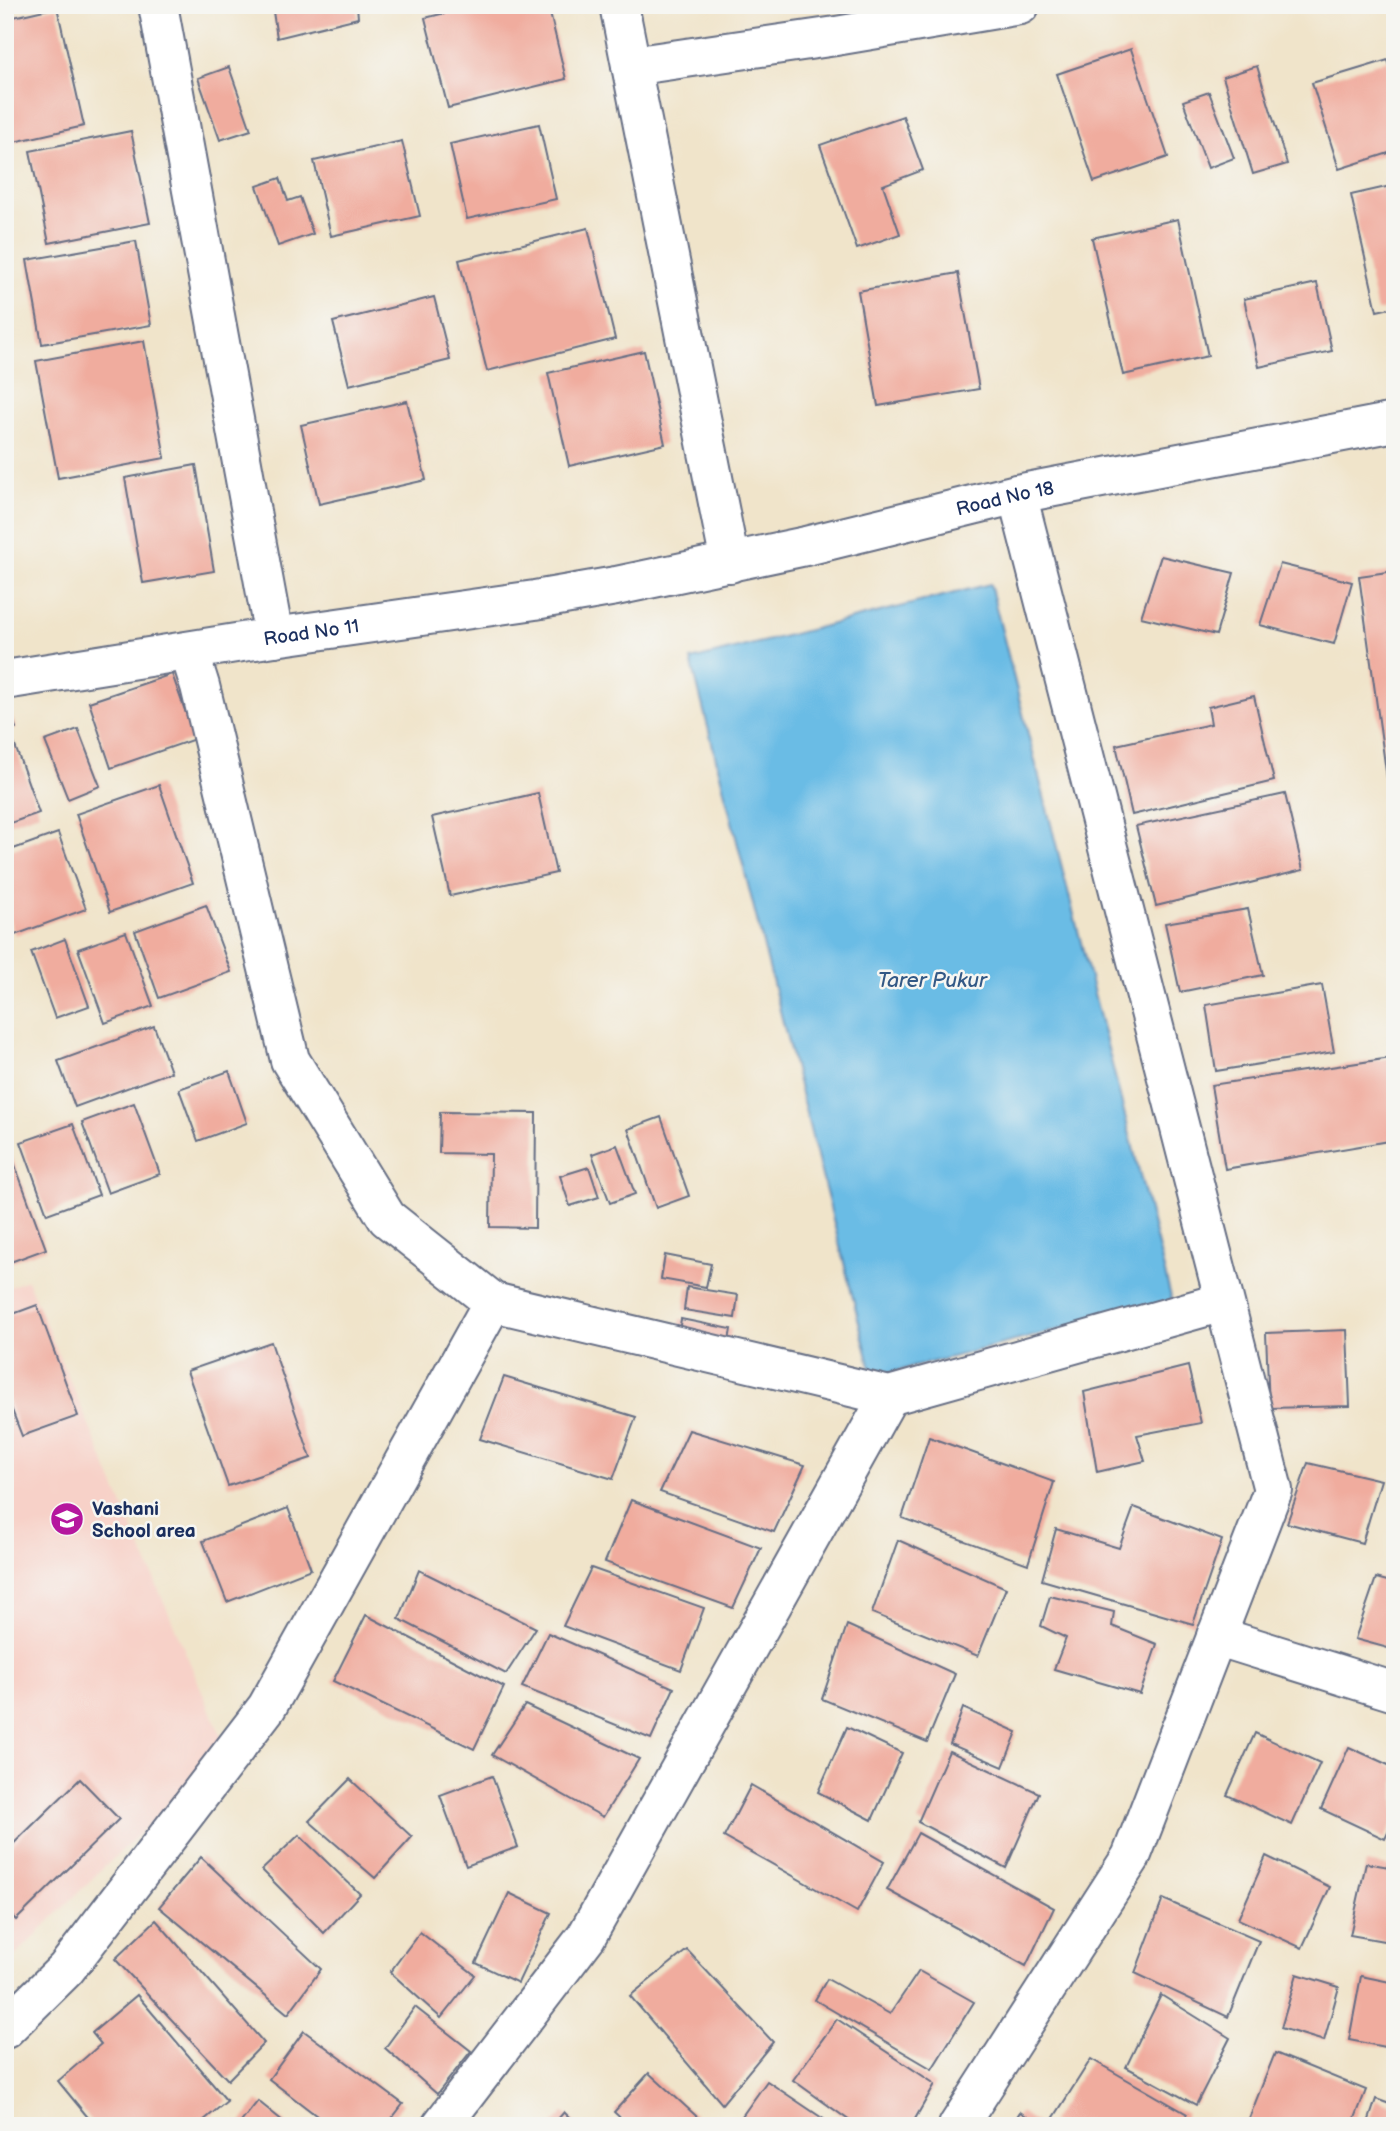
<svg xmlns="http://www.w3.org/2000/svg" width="1400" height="2131" viewBox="0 0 1400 2131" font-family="'Balsamiq Sans',sans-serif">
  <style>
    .built { fill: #f7d1c8 }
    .water { fill: #6abce5; stroke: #4276a2; stroke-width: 2 }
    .building { fill: #f0ac9e }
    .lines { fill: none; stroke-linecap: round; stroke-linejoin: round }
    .street-casing { stroke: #666e84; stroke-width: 42 }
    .secondary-casing { stroke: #666e84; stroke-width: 42 }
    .street { stroke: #fff; stroke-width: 38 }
    .secondary { stroke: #fff; stroke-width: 38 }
    .labels { text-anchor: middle; stroke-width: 5; stroke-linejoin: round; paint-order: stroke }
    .street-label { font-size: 19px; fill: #1b2f5e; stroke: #f6f6f2 }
    .poi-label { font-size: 19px; font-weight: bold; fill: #1b2f5e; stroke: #f6f6f2; text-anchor: start }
    .water-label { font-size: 21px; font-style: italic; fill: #335986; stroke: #f6f6f2 }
  </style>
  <rect width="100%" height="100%" fill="#f6f6f2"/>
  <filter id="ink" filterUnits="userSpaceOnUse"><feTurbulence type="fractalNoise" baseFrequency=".0143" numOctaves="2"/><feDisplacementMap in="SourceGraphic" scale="14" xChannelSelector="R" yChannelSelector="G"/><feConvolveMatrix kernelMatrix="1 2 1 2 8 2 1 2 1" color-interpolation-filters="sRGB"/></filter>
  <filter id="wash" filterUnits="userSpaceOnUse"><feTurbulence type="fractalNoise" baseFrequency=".00686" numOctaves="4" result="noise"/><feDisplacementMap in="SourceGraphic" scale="28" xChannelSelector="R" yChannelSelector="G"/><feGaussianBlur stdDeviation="1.57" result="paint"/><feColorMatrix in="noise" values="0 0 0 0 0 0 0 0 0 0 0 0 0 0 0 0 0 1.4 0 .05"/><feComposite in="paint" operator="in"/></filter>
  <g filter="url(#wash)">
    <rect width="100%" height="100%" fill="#f0e4ca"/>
    <polygon class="built" points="27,1280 227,1750 96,1875 5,1966 5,1289"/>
    <polygon class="water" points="990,584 1172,1301 873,1377 691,660"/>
    <g id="blocks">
      <g class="building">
        <polygon points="272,5 357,5 358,18 277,38"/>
        <polygon points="477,5 548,5 566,79 448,108 425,18"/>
        <polygon points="57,7 84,126 5,144 5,19"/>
        <polygon points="1131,49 1168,157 1094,182 1057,74"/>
        <polygon points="1388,60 1395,81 1395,151 1339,169 1312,83"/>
        <polygon points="1257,66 1287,164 1253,174 1223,77"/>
        <polygon points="229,67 251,130 220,140 198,78"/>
        <polygon points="1209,92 1234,158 1208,168 1183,101"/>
        <polygon points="903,116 923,170 883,185 900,234 857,249 820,145"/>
        <polygon points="539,124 556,199 467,219 450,144"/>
        <polygon points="131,131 150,223 49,243 30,151"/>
        <polygon points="402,141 420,216 331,236 314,161"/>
        <polygon points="280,178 288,201 300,197 313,234 278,246 257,186"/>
        <polygon points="1395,185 1395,307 1377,311 1351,195"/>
        <polygon points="1178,219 1208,356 1123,375 1092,238"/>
        <polygon points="588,228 615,339 487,371 459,260"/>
        <polygon points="136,241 151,325 42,344 27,260"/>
        <polygon points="958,273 979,389 878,406 858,291"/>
        <polygon points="1317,283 1332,351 1259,367 1244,299"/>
        <polygon points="434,297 450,360 349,385 333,322"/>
        <polygon points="144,341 165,458 58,478 36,361"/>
        <polygon points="644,351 665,444 569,466 548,373"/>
        <polygon points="407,401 426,480 319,504 301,425"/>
        <polygon points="196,465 214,571 143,583 125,478"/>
        <polygon points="1161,556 1234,573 1216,635 1141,617"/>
        <polygon points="1280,564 1352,582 1334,644 1260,625"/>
        <polygon points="1395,571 1395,822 1393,822 1359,576"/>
        <polygon points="172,674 195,739 111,768 89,702"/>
        <polygon points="1254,696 1274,781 1132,815 1116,745 1211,724 1208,707"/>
        <polygon points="5,699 16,728 5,732"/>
        <polygon points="78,729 100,786 68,799 45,741"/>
        <polygon points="14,743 39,813 5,825 5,746"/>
        <polygon points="159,785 193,883 110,912 76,814"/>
        <polygon points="538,793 556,873 450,896 432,817"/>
        <polygon points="1285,794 1303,870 1156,906 1136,826"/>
        <polygon points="58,833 86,909 15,935 5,907 5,852"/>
        <polygon points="206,905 231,972 159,998 135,931"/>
        <polygon points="1248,909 1263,975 1180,992 1165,923"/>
        <polygon points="126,932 153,1006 105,1023 78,949"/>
        <polygon points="65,939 89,1006 55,1018 31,952"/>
        <polygon points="1322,985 1334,1052 1216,1071 1206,1005"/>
        <polygon points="154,1026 171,1072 75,1107 58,1061"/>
        <polygon points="1391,1058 1395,1081 1395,1140 1225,1169 1211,1085"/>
        <polygon points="229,1071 247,1123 198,1141 179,1089"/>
        <polygon points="134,1103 160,1174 108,1193 82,1122"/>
        <polygon points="440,1112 536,1113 535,1228 490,1227 491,1154 439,1153"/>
        <polygon points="661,1117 689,1196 656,1208 628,1129"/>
        <polygon points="73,1124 99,1195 47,1214 21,1142"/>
        <polygon points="5,1138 46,1249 5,1264"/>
        <polygon points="617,1145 635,1194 610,1203 592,1154"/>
        <polygon points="589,1167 599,1197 570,1206 560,1176"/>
        <polygon points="665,1255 711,1264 706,1287 661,1279"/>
        <polygon points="687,1287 738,1295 735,1318 684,1310"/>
        <polygon points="37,1305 78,1416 22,1436 5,1392 5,1317"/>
        <polygon points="681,1319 731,1329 728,1347 678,1337"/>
        <polygon points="1347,1330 1350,1406 1269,1408 1266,1333"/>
        <polygon points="271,1342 311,1458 228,1486 187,1371"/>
        <polygon points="1188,1366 1201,1423 1137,1435 1145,1461 1097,1472 1084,1392"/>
        <polygon points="504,1377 636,1417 613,1479 480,1439"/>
        <polygon points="689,1430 805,1465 774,1532 660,1492"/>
        <polygon points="929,1437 1054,1482 1028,1564 902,1518"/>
        <polygon points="1308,1463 1381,1480 1362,1543 1287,1523"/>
        <polygon points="631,1500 761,1548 733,1608 605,1562"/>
        <polygon points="1134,1507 1222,1540 1193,1624 1042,1580 1056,1529 1119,1548"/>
        <polygon points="288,1508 311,1569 227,1602 203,1541"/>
        <polygon points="898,1540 1006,1588 978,1656 872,1613"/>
        <polygon points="591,1568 704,1608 681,1670 563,1626"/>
        <polygon points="419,1570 536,1628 506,1674 399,1619"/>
        <polygon points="1376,1578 1395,1583 1395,1650 1355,1639"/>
        <polygon points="1050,1596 1114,1612 1112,1626 1157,1644 1140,1694 1054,1669 1066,1638 1041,1626"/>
        <polygon points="366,1615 504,1687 474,1749 333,1681"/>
        <polygon points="847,1625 955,1674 927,1742 822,1699"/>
        <polygon points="548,1633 674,1688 651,1739 522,1687"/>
        <polygon points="525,1705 639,1759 603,1817 492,1755"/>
        <polygon points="963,1708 1017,1732 1003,1767 950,1744"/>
        <polygon points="847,1727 902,1753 872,1820 818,1792"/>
        <polygon points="1255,1733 1320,1763 1292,1825 1227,1795"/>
        <polygon points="1349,1747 1395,1768 1395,1818 1385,1839 1321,1809"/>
        <polygon points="949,1751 1039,1793 1006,1868 918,1822"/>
        <polygon points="492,1776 518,1847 466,1866 440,1795"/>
        <polygon points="80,1779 119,1819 16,1920 5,1909 5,1852"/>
        <polygon points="350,1779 412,1837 375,1878 309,1821"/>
        <polygon points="751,1785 884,1862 857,1912 724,1837"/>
        <polygon points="918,1833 1054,1908 1026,1966 887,1890"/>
        <polygon points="299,1835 360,1894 324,1933 262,1870"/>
        <polygon points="1266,1856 1330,1887 1302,1948 1238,1919"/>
        <polygon points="201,1857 321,1969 288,2014 159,1907"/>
        <polygon points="1366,1863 1395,1868 1395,1943 1350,1935"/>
        <polygon points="509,1893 551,1913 518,1983 476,1963"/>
        <polygon points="1163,1899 1259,1941 1228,2017 1135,1973"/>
        <polygon points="156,1920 264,2043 228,2080 115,1959"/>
        <polygon points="420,1932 475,1975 441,2018 390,1972"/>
        <polygon points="687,1950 773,2042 722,2104 630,1996"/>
        <polygon points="919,1971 974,2002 932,2069 815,2000 827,1979 890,2014"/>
        <polygon points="1297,1974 1339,1987 1324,2041 1281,2028"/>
        <polygon points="1361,1976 1395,1983 1395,2049 1349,2040"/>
        <polygon points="137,1995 227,2101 197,2126 95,2126 58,2081 101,2044 92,2033"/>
        <polygon points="1161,1995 1230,2038 1196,2105 1126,2067"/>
        <polygon points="415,2007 471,2051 437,2094 385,2048"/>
        <polygon points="837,2019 935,2084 911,2126 857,2126 793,2080"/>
        <polygon points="304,2031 403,2104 386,2126 330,2126 269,2079"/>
        <polygon points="1275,2053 1366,2090 1352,2126 1246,2126"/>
        <polygon points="1091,2059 1187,2114 1181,2126 1057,2126 1051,2122"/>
        <polygon points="649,2073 705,2124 703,2126 629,2126 614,2112"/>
        <polygon points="767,2081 834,2126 735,2126"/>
        <polygon points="1376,2099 1395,2106 1393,2126 1367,2126"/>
        <polygon points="258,2101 289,2126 238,2126"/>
        <polygon points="564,2112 578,2126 552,2126"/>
        <polygon points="1020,2112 1042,2126 1011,2126"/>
      </g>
    </g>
  </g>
  <g filter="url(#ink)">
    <use href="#blocks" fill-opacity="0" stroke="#666e84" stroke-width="2"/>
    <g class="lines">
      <g class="street-casing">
        <g id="street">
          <polyline points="158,5 274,637"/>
          <polyline points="619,5 730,563"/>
          <polyline points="631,66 836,36 1020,5"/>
          <polyline points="189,651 200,686 290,1060 387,1218 493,1302 889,1396 1223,1302"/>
          <polyline points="1216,1636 1395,1692"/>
          <polyline points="5,2029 66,1969 267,1707 493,1302"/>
          <polyline points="441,2126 586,1937 889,1396"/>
          <polyline points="958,2126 1131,1857 1273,1490 1017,494"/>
        </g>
      </g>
      <g class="secondary-casing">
        <g id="secondary">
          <path id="s1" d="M 5,680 L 274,637 L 535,600 L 616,586 L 806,546 L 1017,494 L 1395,422"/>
        </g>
      </g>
      <use href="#street" class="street"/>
      <use href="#secondary" class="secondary"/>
    </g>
  </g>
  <defs>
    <g id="school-disc" transform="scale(1.75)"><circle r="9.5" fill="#b5179e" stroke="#f6f6f2"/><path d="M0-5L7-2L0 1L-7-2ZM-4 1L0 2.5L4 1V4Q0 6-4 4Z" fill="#fff"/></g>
  </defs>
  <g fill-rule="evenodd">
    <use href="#school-disc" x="67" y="1519"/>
  </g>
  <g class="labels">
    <g class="street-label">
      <text dy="7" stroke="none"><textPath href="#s1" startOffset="1017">Road No 18</textPath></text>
      <text dy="7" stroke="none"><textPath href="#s1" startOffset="310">Road No 11</textPath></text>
    </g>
    <g class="poi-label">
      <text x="92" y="1515">Vashani<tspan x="92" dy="22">School area</tspan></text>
    </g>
    <g class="water-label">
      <text x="932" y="987">Tarer Pukur</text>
    </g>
  </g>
  <rect width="1400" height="2131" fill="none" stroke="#f6f6f2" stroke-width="28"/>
</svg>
